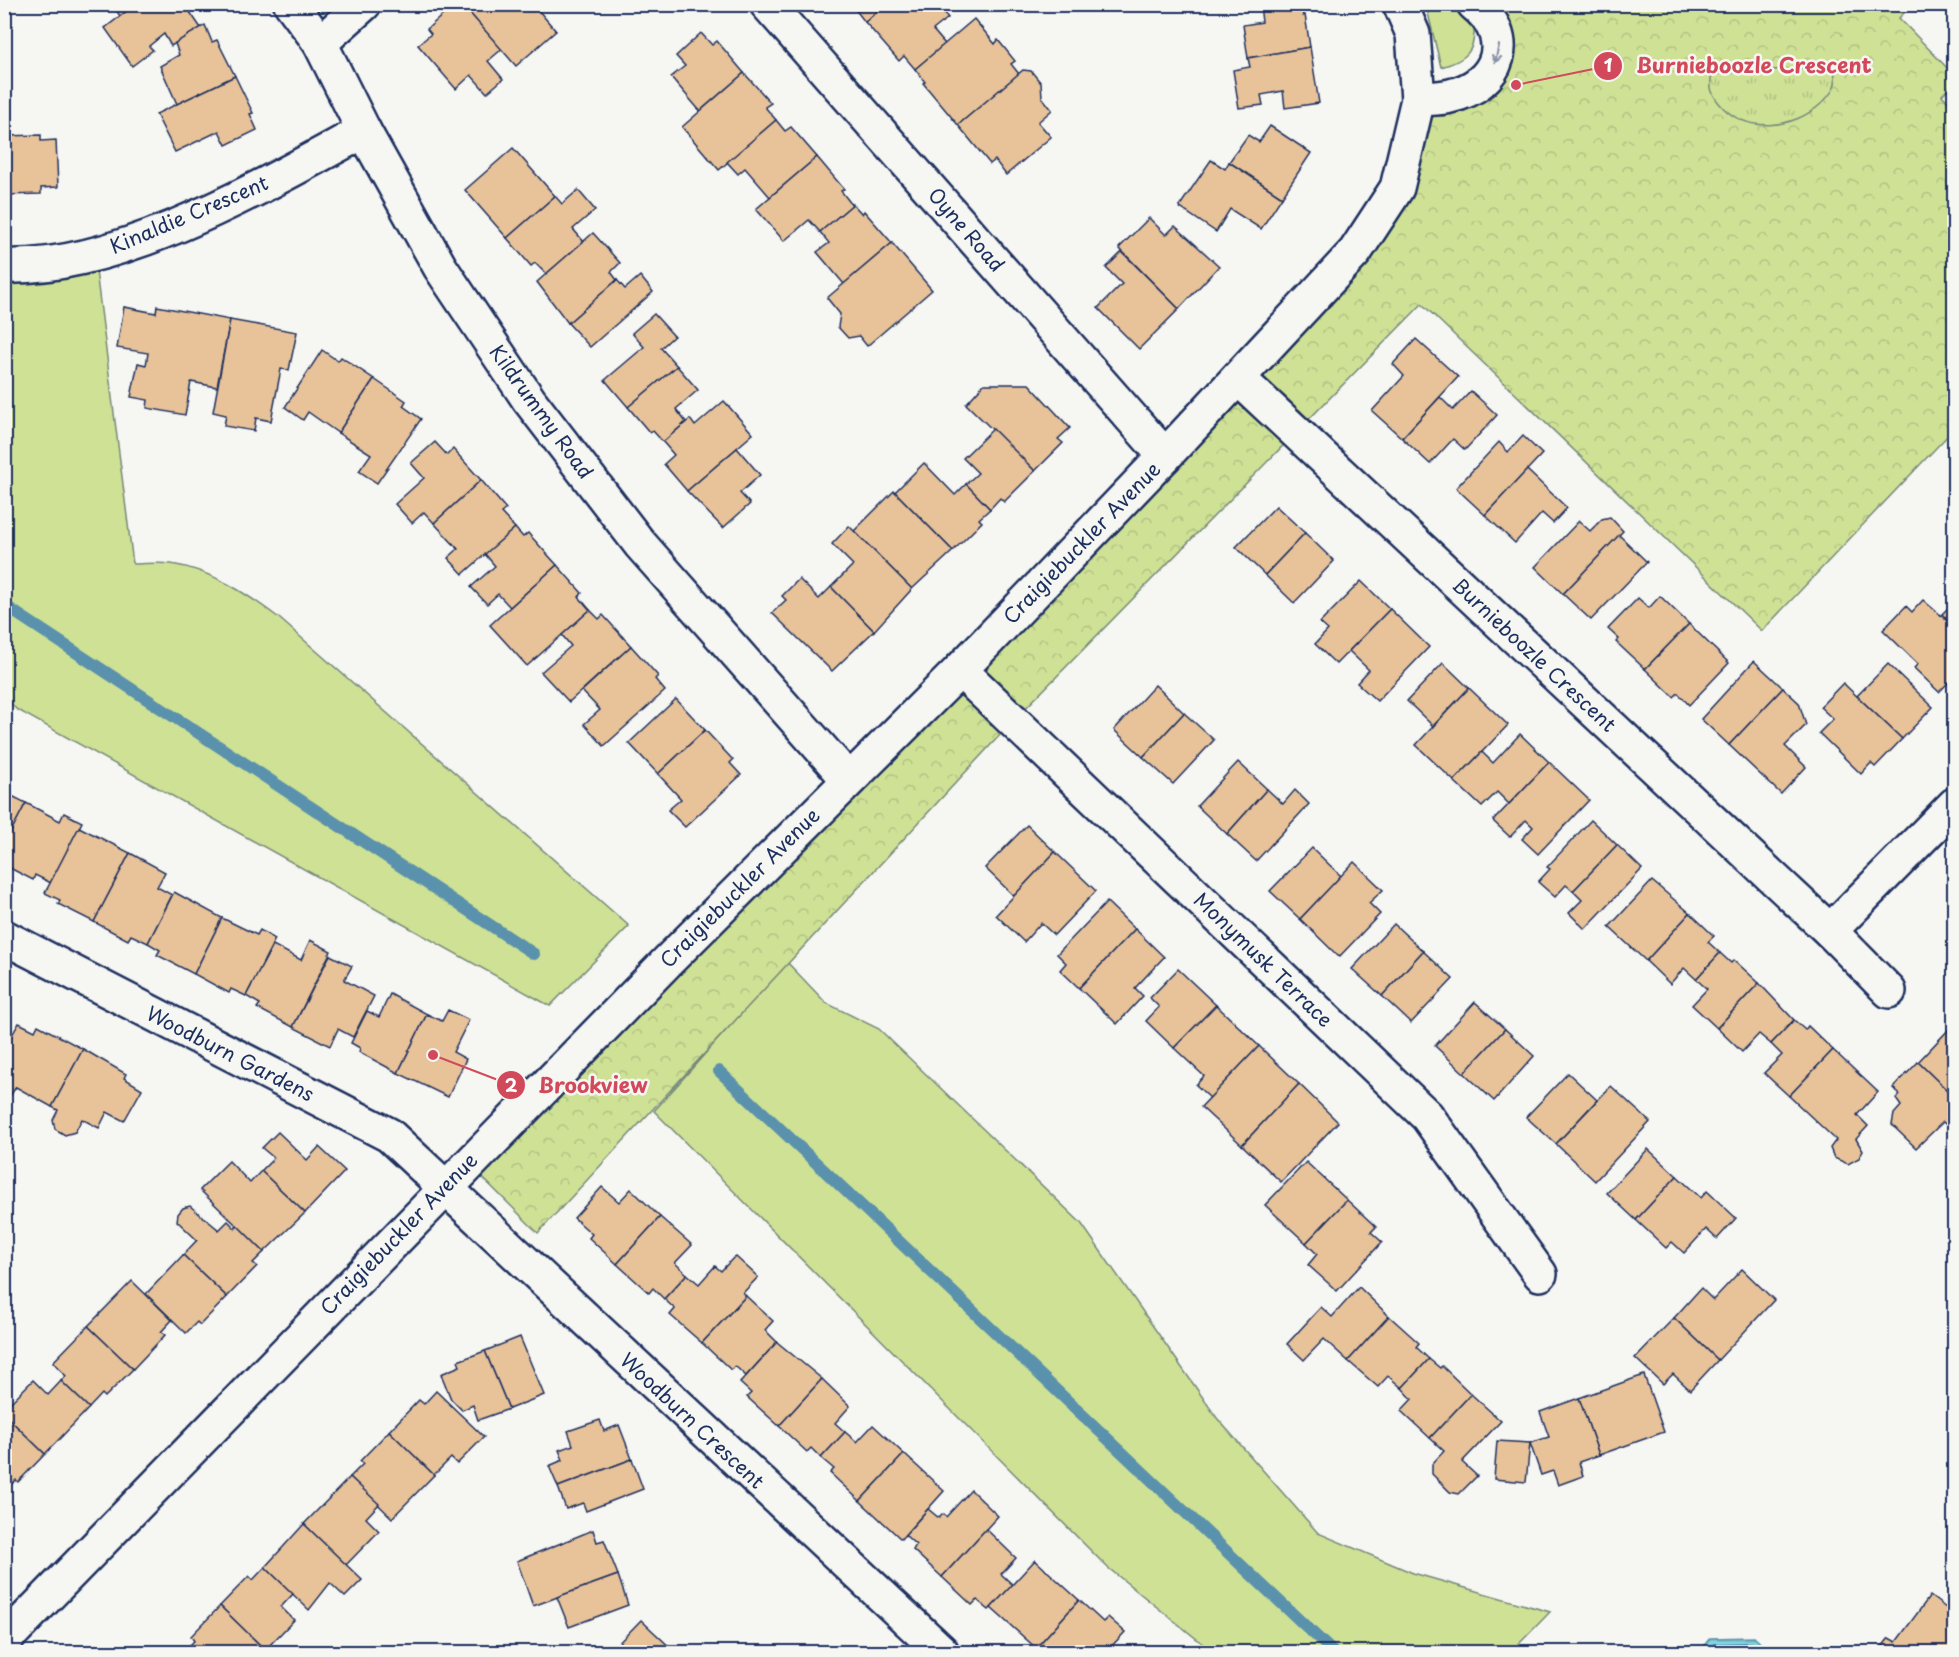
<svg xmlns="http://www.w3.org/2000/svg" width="1959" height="1657" viewBox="0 0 1959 1657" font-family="'Playpen Sans',sans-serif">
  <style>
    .green { fill: #cfe195; stroke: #75887a; stroke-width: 1.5 }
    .forest { fill: url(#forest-crowns); stroke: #75887a; stroke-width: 1.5 }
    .park { fill: url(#park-tufts); stroke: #75887a; stroke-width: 1.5 }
    .water { fill: url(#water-rules); stroke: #5a91ac; stroke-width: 1.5 }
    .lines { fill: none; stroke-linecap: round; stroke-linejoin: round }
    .shore { stroke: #457192; stroke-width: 1.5 }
    .stream { stroke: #5a91ac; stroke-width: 12 }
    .building { fill: #e8c299; stroke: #1b2f5e; stroke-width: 1.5 }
    .minor-casing { stroke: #1b2f5e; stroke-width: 38 }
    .minor { stroke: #f6f6f2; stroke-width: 33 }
    .oneway { stroke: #8892a8 }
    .labels { text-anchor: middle; stroke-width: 5; stroke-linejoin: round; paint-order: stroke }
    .street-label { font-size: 20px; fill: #1b2f5e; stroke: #f6f6f2 }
    .leader { fill: none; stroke: #d1495b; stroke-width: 2 }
    .callout-dot { fill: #d1495b; stroke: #f6f6f2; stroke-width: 2 }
    .mark-label { font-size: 18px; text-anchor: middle; font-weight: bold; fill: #fff }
    .callout-label { font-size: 21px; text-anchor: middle; font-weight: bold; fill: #d1495b; stroke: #f6f6f2; stroke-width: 5; stroke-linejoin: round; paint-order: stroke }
  </style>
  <defs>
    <pattern id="forest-crowns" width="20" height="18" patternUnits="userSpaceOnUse" patternTransform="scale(1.5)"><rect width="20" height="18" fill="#cfe195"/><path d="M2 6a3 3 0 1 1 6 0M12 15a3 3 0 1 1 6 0" fill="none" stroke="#b1c183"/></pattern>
    <pattern id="park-tufts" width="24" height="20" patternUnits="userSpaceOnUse" patternTransform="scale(1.5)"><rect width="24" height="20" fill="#cfe195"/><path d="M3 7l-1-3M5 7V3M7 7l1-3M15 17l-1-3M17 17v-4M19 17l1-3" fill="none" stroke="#b1c183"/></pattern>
    <pattern id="water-rules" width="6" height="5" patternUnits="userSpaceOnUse" patternTransform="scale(1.5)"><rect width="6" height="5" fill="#84d3e0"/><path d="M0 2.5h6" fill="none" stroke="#71b5c3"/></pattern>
  </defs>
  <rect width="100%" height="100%" fill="#f6f6f2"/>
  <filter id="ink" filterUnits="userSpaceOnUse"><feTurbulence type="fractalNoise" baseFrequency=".0167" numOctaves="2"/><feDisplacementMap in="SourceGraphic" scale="12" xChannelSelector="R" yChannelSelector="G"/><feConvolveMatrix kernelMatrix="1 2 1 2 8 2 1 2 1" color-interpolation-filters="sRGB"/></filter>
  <g filter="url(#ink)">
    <g class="green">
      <path d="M 1426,5 L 1448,5 L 1474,23 C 1476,51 1467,60 1441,67 Z"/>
      <path d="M 94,255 L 133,564 C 145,564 159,562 171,564 C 212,570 247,594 279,618 L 629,926 L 550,1006 L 16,709 L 5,698 L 5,266 Z"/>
      <polygon points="787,962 826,1003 879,1029 1081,1223 1217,1418 1318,1533 1413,1573 1550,1612 1511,1652 1213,1652 1107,1567 654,1111"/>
    </g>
    <polygon class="forest" points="1904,4 1908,9 1899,18 1954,75 1954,83 1942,95 1954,108 1954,429 1762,631 1422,304 1013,721 538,1233 468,1163 1355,252 1418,99 1491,71 1474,5"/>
    <path class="park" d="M 1834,66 C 1834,71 1836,79 1835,84 C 1834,90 1826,99 1822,103 C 1794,129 1745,135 1719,103 C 1711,93 1709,87 1712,74 Z"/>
    <polygon class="water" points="1754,1637 1770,1652 1699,1652 1710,1638"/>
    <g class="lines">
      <polyline class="shore" points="1707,1652 1714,1644 1751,1643 1761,1652"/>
      <g class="stream">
        <polyline points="4,605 534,954"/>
        <polyline points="719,1071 1333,1652"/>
      </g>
    </g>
    <g class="building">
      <polygon points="112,4 136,4 120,16"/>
      <polygon points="136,4 191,4 194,8 190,12 201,28 171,46 164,34 149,46 153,50 132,66 105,28"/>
      <polygon points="455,4 462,4 502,49 488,61 503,79 487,93 471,75 456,89 418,45 431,34 427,29"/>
      <polygon points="462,4 533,4 556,31 516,66"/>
      <polygon points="851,4 886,4 865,22"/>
      <polygon points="886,4 937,4 948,18 933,30 945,44 915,69 904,56 899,61 865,22"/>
      <polygon points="1301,4 1303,16 1305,15 1310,47 1248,58 1243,25 1262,22 1260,5"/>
      <polygon points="974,19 995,44 998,40 1015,61 1011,64 1019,74 958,125 923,83 925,82 915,69"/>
      <polygon points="205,25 212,42 217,40 235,76 177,104 160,66 179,55 175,43"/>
      <polygon points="701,33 712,45 717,41 744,73 700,111 671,77 685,66 676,56"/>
      <polygon points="1310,47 1319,103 1285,108 1283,91 1261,95 1263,105 1239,108 1233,70 1250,67 1248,58"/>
      <polygon points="1023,70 1031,71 1041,83 1042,97 1052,110 1038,122 1051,137 1006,175 995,160 990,164 958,125"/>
      <polygon points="744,73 771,103 765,107 776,120 719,170 682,127"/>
      <polygon points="235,76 253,113 250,114 257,130 226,145 219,131 175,152 156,114"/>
      <polygon points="776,120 785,131 791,127 817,157 770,197 745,168 738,174 727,162"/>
      <polygon points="1270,126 1311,153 1282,197 1229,162 1248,135 1259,142"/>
      <polygon points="41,135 41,141 56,140 58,187 41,188 41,194 4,195 4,136"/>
      <polygon points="513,148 555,196 507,238 465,190"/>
      <polygon points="817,157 844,189 841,191 852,205 820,232 809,220 784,241 756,209"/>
      <polygon points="1211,160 1225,169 1229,162 1282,197 1261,229 1230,209 1216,232 1179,207"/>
      <polygon points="578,190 595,210 573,229 584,242 546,274 535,263 531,266 507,238 555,196 562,204"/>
      <polygon points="853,204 862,214 864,211 892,243 844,284 817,252 829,243 820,232"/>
      <polygon points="1149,218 1166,235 1175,226 1219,266 1179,309 1119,248"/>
      <polygon points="593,233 620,263 611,272 617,280 568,323 537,282"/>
      <polygon points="892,243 932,290 867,346 859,336 848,338 838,327 840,314 827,298"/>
      <polygon points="1122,252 1179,309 1139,349 1098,308 1122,284 1106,268"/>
      <polygon points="640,276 653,292 590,347 568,323 617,280 625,289"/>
      <polygon points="157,306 230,320 217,387 191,382 185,415 147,408 148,400 131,397 138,363 146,365 148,353 117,348 124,307 156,313"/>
      <polygon points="654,314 674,336 661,348 677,366 628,407 605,380 644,347 632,333"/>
      <polygon points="230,320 297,332 289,370 281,369 271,421 256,418 254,431 224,426 226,415 213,412"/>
      <polygon points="1416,339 1458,377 1402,438 1372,411 1404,376 1393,364"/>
      <polygon points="322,350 338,361 341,357 374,379 338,433 308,412 303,420 285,407"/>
      <polygon points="677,366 698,390 676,409 686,422 663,442 653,431 650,433 628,407"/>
      <polygon points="374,379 406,401 403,406 421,419 377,483 359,471 371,454 338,433"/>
      <polygon points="984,384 1029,384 1070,428 1058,439 1063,443 1035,471 966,404"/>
      <polygon points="1471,391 1497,415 1465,450 1453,439 1430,464 1402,438 1440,397 1453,410"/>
      <polygon points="724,401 753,434 687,491 664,464 674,455 663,442 690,419 695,426"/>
      <polygon points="993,429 1035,471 1004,502 1000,498 990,509 966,484 978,473 963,458"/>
      <polygon points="1523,436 1542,454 1485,515 1456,488 1499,442 1508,452"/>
      <polygon points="435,442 447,455 453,449 481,480 434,523 424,512 412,523 395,504 424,478 411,463"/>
      <polygon points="737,448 760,475 740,493 750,504 723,528 687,491"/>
      <polygon points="924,463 955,495 966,484 990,509 979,519 982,522 953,551 895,492"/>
      <polygon points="1527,470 1567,508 1553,523 1542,513 1515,543 1485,515"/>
      <polygon points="481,480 506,509 501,513 515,528 463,574 448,558 458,549 434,523"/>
      <polygon points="894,491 953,551 912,589 854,531"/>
      <polygon points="1276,506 1305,533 1265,575 1236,547"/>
      <polygon points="1610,517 1623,531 1563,594 1535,567 1579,521 1590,531 1602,519"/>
      <polygon points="849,526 912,589 874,631 831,587 853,565 832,544"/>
      <polygon points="515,528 523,537 528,533 557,565 510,607 498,594 487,604 471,587 495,566 485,554"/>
      <polygon points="1305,533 1334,561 1294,603 1265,575"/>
      <polygon points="1619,535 1647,562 1591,620 1563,594"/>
      <polygon points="557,565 582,593 579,597 590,610 527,666 490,625"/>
      <polygon points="799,579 819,599 831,587 874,631 832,671 772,613 786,600 782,596"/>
      <polygon points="1361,581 1390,609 1336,664 1315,644 1328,630 1320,623"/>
      <polygon points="1660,596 1689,624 1645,669 1616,642 1619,639 1608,629 1638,598 1649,608"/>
      <polygon points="1923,600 1954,627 1954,684 1950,681 1939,692 1914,668 1918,664 1883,630 1906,606 1912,612"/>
      <polygon points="1954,602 1954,627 1942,614"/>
      <polygon points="1390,609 1429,647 1377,701 1357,683 1369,670 1349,651"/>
      <polygon points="590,610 599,619 603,615 631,646 569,702 541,672 571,646 562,635"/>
      <polygon points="1689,624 1729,663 1689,705 1678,693 1674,697 1645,669"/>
      <polygon points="631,646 658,676 655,679 665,691 604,746 584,724 600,710 582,691"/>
      <polygon points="1754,661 1783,688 1729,745 1701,719"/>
      <polygon points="1443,663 1469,688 1433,726 1407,701"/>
      <polygon points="1888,664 1933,707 1902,739 1857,696"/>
      <polygon points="1843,683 1902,739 1875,767 1871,763 1861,774 1819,733 1833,719 1820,707"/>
      <polygon points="1155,685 1184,713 1143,757 1114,730"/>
      <polygon points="1469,688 1508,725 1454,781 1416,745"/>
      <polygon points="1783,688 1799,703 1806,725 1785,746 1806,767 1781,794 1729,745"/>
      <polygon points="676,699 705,730 658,774 629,743"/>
      <polygon points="1184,713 1214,740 1173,784 1143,757"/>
      <polygon points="705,730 733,760 730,763 741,775 685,827 668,810 681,799 658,774"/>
      <polygon points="1520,734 1549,762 1509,804 1497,792 1482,807 1454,781 1482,752 1493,763"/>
      <polygon points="1238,762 1267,789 1227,834 1197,806"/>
      <polygon points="1549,762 1589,800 1538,854 1522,839 1533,827 1526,820 1510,837 1493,821"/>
      <polygon points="1267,789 1283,804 1295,790 1309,804 1256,861 1227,834"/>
      <polygon points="4,792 26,803 4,845"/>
      <polygon points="26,803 60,821 64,813 82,822 51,883 35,875 33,880 4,865 4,845"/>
      <polygon points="1591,820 1617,845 1573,891 1566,885 1555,897 1538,882 1550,869 1547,867"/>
      <polygon points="1027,825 1055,852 1014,896 985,868"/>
      <polygon points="79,827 130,853 94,922 58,904 60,900 45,893"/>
      <polygon points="1617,845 1642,869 1585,929 1569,913 1582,900 1573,891"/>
      <polygon points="1312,848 1341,876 1300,919 1270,891"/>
      <polygon points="1055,852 1096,891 1054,935 1041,923 1024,942 996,915"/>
      <polygon points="130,853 165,872 157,887 172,895 148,943 131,935 128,940 94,922"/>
      <polygon points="1354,862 1383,890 1369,903 1380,914 1339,957 1300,919"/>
      <polygon points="1652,881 1690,913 1646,961 1609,927"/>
      <polygon points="174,892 222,918 194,974 157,955 160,950 148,943"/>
      <polygon points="1107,902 1135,929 1079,988 1060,970 1066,963 1057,954"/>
      <polygon points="1690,913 1714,936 1708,942 1720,953 1696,979 1684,968 1670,984 1646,961"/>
      <polygon points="222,918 257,935 260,930 275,939 246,996 231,989 229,993 194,974"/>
      <polygon points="1394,924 1423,951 1382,996 1352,969"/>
      <polygon points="1135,929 1164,957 1135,988 1143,996 1117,1024 1079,988"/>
      <polygon points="310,940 331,951 293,1027 257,1008 260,1004 246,996 273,945 301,960"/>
      <polygon points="1423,951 1453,979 1411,1023 1382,996"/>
      <polygon points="1720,953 1731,963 1734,960 1759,983 1717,1028 1692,1005 1707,989 1696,979"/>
      <polygon points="330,955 352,966 344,980 374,996 353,1037 338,1029 330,1046 293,1027"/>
      <polygon points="1178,969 1216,1005 1174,1048 1146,1021 1159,1007 1150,998"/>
      <polygon points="1759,983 1794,1020 1771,1044 1759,1034 1742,1052 1717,1028"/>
      <polygon points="390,994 427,1014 398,1073 359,1052 360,1048 351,1043 367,1011 379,1017"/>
      <polygon points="1475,1002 1505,1029 1464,1073 1435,1046"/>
      <polygon points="1216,1005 1259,1046 1210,1098 1196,1085 1204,1076 1174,1048"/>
      <polygon points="448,1010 469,1020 453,1052 466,1059 448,1097 398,1073 427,1014 442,1021"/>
      <polygon points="1794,1020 1805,1030 1808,1026 1833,1050 1789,1096 1764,1073 1782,1055 1771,1044"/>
      <polygon points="19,1023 35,1031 38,1025 83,1049 52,1107 16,1087 4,1105 4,1049"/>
      <polygon points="1954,1024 1954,1097 1918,1062"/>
      <polygon points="1505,1029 1534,1056 1494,1101 1464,1073"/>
      <polygon points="1259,1046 1299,1084 1242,1145 1201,1107"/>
      <polygon points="83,1049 126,1074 124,1078 142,1089 124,1121 107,1112 99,1128 82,1119 75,1132 65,1135 55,1129 53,1120 58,1110 52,1107"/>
      <polygon points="1833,1050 1878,1092 1857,1115 1868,1126 1856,1139 1863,1151 1859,1158 1848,1164 1834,1158 1830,1148 1836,1140 1789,1096"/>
      <polygon points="1918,1062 1954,1097 1954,1132 1943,1122 1916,1148 1892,1125 1894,1114 1901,1106 1896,1099 1900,1095 1893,1088"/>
      <polygon points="1568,1073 1597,1100 1556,1144 1526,1117"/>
      <polygon points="1299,1084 1338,1122 1281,1182 1242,1145"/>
      <polygon points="1611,1086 1650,1122 1595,1181 1556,1144"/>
      <polygon points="278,1132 307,1160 319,1147 345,1171 305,1213 261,1171 274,1158 262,1148"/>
      <polygon points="1648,1149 1677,1176 1636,1220 1607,1193"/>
      <polygon points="229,1161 250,1183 261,1171 305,1213 264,1252 200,1190"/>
      <polygon points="1306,1162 1347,1200 1306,1243 1265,1205"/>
      <polygon points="1677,1176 1701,1198 1707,1191 1736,1218 1717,1239 1706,1229 1684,1253 1672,1242 1666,1248 1636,1220"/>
      <polygon points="602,1187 619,1202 631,1189 660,1217 617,1264 589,1238 592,1234 574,1218"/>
      <polygon points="1347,1200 1376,1227 1371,1232 1382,1242 1337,1291 1308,1265 1317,1254 1306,1243"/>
      <polygon points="190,1206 219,1230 228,1221 235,1228 237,1225 264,1252 253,1263 257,1266 227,1297 183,1255 197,1240 177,1221 178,1214 183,1208"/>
      <polygon points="660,1217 692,1245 675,1263 687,1274 664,1299 653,1288 649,1293 617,1264"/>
      <polygon points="183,1255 227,1297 200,1325 197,1322 186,1333 146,1294"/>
      <polygon points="735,1256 758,1277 743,1293 746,1296 702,1343 670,1315 675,1309 664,1299 687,1274 699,1284 715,1266 721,1271"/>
      <polygon points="1742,1269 1774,1300 1718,1360 1674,1318 1701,1288 1713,1300"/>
      <polygon points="132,1281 172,1320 161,1332 165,1335 133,1369 88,1326"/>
      <polygon points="1359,1287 1389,1316 1348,1361 1324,1339 1304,1360 1287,1344 1321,1307 1332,1317"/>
      <polygon points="746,1296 773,1321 765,1330 777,1342 746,1376 735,1366 731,1370 702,1343"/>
      <polygon points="1389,1316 1419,1343 1416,1347 1429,1359 1402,1388 1388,1376 1378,1387 1348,1361"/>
      <polygon points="1674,1318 1718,1360 1690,1390 1673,1374 1663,1384 1635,1358"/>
      <polygon points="88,1326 133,1369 105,1397 102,1394 89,1408 61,1381 66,1376 53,1362"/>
      <polygon points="520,1337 544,1395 509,1409 485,1351"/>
      <polygon points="777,1342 822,1379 779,1426 747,1397 751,1393 740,1383"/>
      <polygon points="485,1351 509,1409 478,1420 473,1405 462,1410 451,1399 441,1374 460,1366 458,1361"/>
      <polygon points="1429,1359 1440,1368 1442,1366 1471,1394 1430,1438 1401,1411 1412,1399 1402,1388"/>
      <polygon points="1644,1375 1664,1432 1599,1455 1579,1398"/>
      <polygon points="822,1379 850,1406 835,1423 845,1432 821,1458 811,1448 807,1452 779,1426"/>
      <polygon points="33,1380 48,1395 61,1381 89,1408 45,1454 4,1414 4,1409"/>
      <polygon points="436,1391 484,1437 457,1464 451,1458 434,1475 389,1431 419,1400 424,1404"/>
      <polygon points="1471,1394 1501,1421 1462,1462 1477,1476 1459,1494 1450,1492 1432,1474 1432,1464 1444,1451 1430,1438"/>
      <polygon points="1579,1398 1599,1455 1579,1462 1583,1476 1558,1485 1553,1471 1541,1475 1530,1443 1549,1437 1540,1412"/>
      <polygon points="4,1414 45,1454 18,1482 16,1480 4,1491"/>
      <polygon points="600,1420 604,1431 619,1425 632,1459 558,1487 549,1466 563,1460 559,1450 573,1445 568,1431"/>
      <polygon points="873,1425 904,1454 860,1501 830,1473 834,1469 821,1458 845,1432 857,1442"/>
      <polygon points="389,1431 434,1475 392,1518 350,1477 363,1464 360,1461"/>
      <polygon points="1497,1441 1530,1443 1526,1482 1494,1479"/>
      <polygon points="904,1454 944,1491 901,1539 860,1501"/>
      <polygon points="632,1459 643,1489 586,1511 583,1503 566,1509 558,1487"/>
      <polygon points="350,1477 379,1504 366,1518 379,1531 346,1565 304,1524"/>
      <polygon points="971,1490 998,1516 942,1577 913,1550 916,1545 905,1535 928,1509 939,1518 943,1514 946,1517"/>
      <polygon points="304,1524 362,1580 345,1597 330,1583 309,1610 265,1567"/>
      <polygon points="986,1529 1016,1558 1001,1574 1013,1585 989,1610 977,1600 972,1605 942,1577"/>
      <polygon points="593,1530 597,1542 604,1540 618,1575 533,1606 517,1561"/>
      <polygon points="1035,1560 1079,1600 1036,1648 991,1608"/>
      <polygon points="265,1567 293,1594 281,1607 294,1620 265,1650 220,1606 249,1576 253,1580"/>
      <polygon points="618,1575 628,1605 569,1627 557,1597"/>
      <polygon points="1930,1596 1954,1614 1954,1652 1878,1652 1889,1638 1896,1642"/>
      <polygon points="1079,1600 1103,1622 1108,1617 1125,1632 1106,1652 1040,1652 1036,1648"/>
      <polygon points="220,1606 265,1650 262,1652 183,1652 194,1641 191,1636"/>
      <polygon points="641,1620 675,1652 610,1652"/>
    </g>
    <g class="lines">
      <g class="minor-casing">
        <g id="minor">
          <polyline points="291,4 320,43 364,131 440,267 529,400 640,544 848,779"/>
          <polyline points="767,4 1165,456"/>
          <polyline points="320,43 364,4"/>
          <path d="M 1418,99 C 1428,98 1440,99 1450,96 C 1500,85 1516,37 1474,4"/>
          <path d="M 4,266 C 120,270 264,185 364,131"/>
          <polyline points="1238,378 1830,931 1954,805"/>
          <polyline points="960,670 1427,1116 1540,1274"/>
          <polyline points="1830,931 1889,991"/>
          <polyline points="4,937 389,1135 942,1652"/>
          <polyline points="4,1641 668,961 960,670 1165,456 1355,252 1397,188 1418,99 1413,34 1400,4"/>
        </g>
      </g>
      <use href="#minor" class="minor"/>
    </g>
    <defs><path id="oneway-shaft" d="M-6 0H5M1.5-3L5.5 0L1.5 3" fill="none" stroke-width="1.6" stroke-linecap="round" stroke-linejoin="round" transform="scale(1.5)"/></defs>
    <use class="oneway" href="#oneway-shaft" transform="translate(1497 54) rotate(102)"/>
  </g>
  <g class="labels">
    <g class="street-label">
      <text transform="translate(189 215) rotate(-23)" y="7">Kinaldie Crescent</text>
      <text transform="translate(966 230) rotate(49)" y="7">Oyne Road</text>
      <text transform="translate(541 412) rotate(54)" y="7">Kildrummy Road</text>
      <text transform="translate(1082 543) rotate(-46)" y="7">Craigiebuckler Avenue</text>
      <text transform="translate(1534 655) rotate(43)" y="7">Burnieboozle Crescent</text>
      <text transform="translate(740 888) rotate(-45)" y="7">Craigiebuckler Avenue</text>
      <text transform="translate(1263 960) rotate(44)" y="7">Monymusk Terrace</text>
      <text transform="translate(230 1054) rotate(27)" y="7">Woodburn Gardens</text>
      <text transform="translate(399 1234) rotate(-46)" y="7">Craigiebuckler Avenue</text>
      <text transform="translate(692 1421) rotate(43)" y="7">Woodburn Crescent</text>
    </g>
  </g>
  <path class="leader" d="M1516 85L1608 66M433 1055L511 1085"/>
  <g class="callout-dot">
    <circle cx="1516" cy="85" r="6"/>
    <circle cx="433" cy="1055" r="6"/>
    <circle cx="1608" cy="66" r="15"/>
    <circle cx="511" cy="1085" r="15"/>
  </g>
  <g class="mark-label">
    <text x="1608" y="72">1</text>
    <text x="511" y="1092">2</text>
  </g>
  <g class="callout-label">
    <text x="1754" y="73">Burnieboozle Crescent</text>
    <text x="593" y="1093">Brookview</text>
  </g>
  <rect width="1959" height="1657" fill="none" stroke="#f6f6f2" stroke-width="24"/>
  <rect x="12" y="12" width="1935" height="1633" fill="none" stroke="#1b2f5e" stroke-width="2" filter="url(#ink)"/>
</svg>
